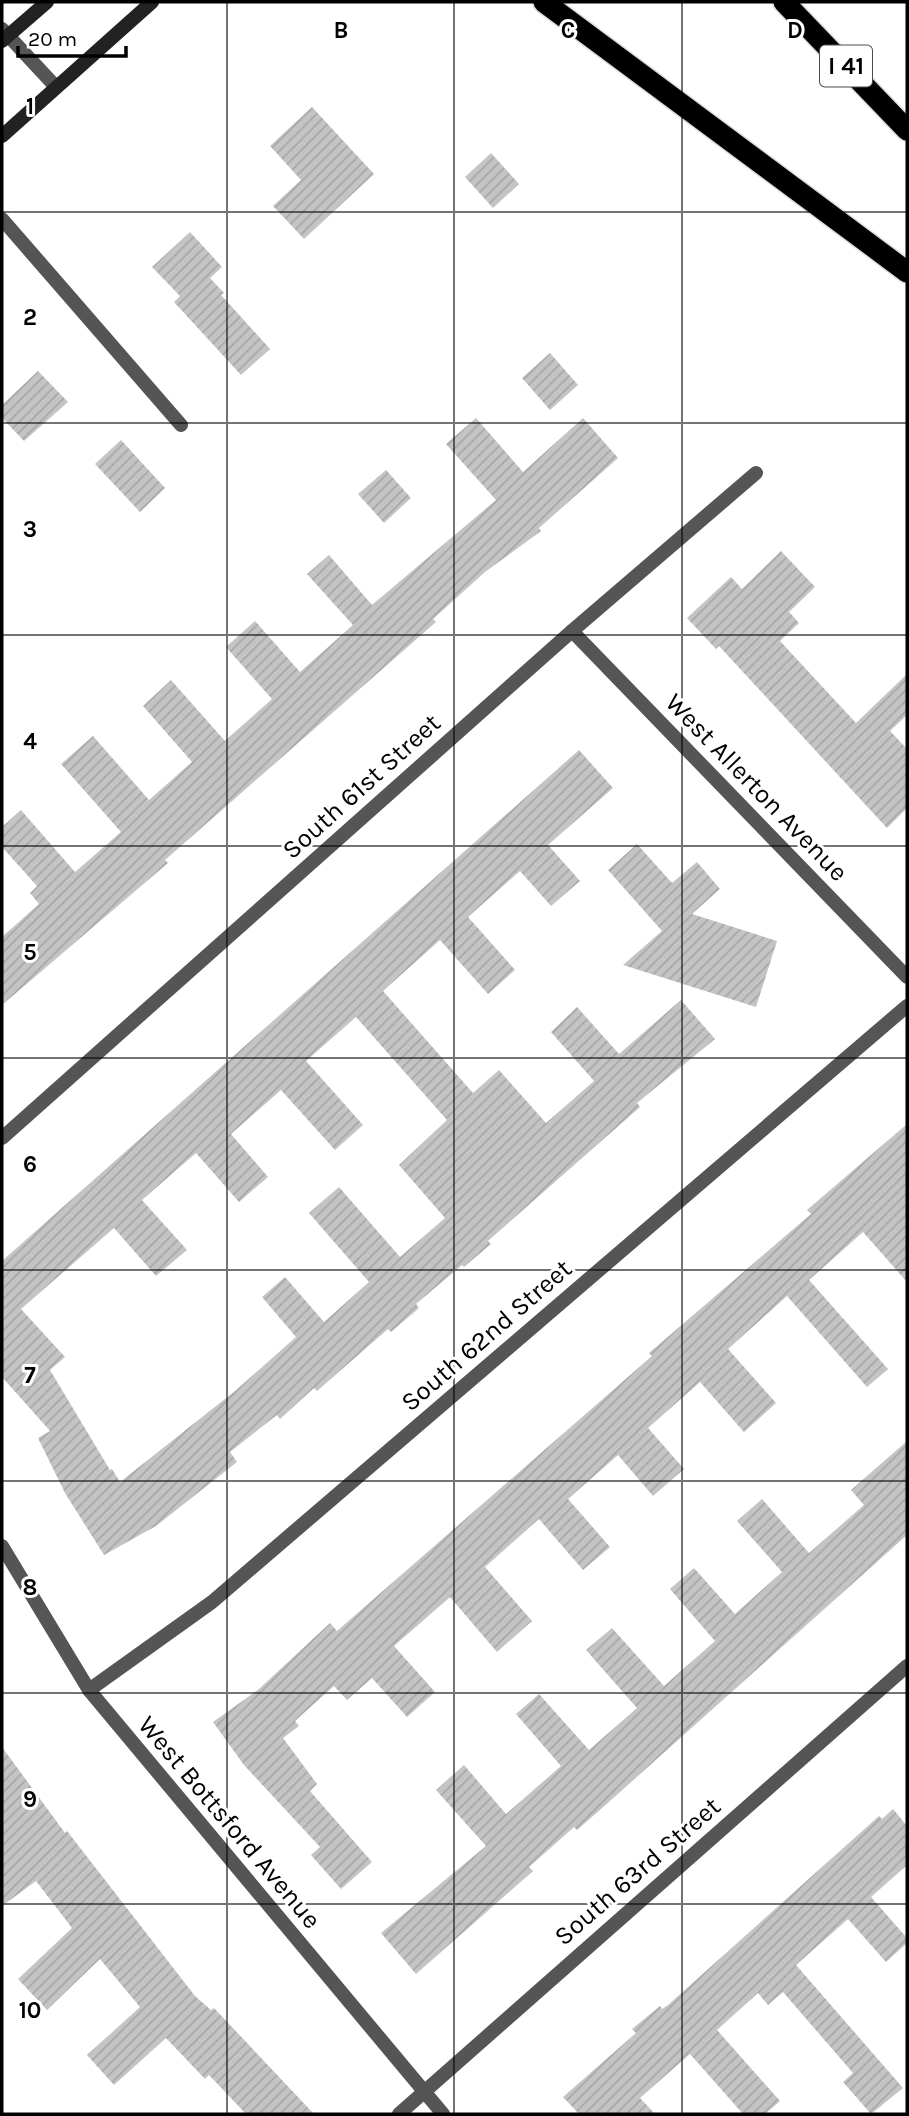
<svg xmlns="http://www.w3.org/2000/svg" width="909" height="2116" viewBox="0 0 909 2116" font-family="Karla,sans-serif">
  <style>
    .building { fill: url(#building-hatch); fill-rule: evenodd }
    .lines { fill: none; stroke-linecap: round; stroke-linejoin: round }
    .highway-casing { stroke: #dbdbdb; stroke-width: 24 }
    .lane { stroke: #555; stroke-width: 14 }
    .street { stroke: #555; stroke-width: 14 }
    .secondary { stroke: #222; stroke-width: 14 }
    .highway { stroke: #000; stroke-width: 21 }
    .grid { fill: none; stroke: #000; stroke-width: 2; stroke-opacity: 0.55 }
    .labels { text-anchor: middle; stroke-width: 6; stroke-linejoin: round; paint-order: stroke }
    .shield { fill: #fff; stroke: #4c4c4c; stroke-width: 2 }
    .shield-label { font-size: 24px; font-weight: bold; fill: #000 }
    .street-label { font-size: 26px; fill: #000; stroke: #fff }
    .grid-label { font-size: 23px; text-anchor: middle; font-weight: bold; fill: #000; stroke: #fff; stroke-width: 6; stroke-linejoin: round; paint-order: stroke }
  </style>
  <defs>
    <pattern id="building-hatch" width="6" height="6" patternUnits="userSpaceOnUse" patternTransform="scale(1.75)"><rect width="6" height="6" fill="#c4c4c4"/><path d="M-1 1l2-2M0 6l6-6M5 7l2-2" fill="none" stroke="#a7a7a7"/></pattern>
  </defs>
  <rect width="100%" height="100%" fill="#fff"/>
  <g class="building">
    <polygon points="312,107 374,174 304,239 273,206 301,180 270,146"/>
    <polygon points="491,153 519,184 493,208 465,177"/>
    <polygon points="190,232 222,267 210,278 224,293 221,295 270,349 241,375 174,302 180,296 152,267"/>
    <polygon points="550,353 578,385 550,410 522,378"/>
    <polygon points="38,371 68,402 24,441 2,418 2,405"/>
    <polygon points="476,418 523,472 583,418 618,458 539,528 541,531 485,572 433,619 436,622 165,860 168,863 2,1005 2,937 39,904 30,893 37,886 2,847 2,827 21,810 75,872 121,832 61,764 93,736 149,800 192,762 143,706 171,680 225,741 272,699 226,647 255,621 300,672 353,625 307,574 329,555 372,605 496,500 446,444"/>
    <polygon points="121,440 165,488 140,512 95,464"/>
    <polygon points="386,470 411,498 384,523 358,494"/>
    <polygon points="781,551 815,587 789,612 799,623 780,641 856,723 907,674 907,715 890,731 907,749 907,808 887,828 719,646 716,649 687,618 731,577 742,589"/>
    <path d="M 579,750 L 613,788 L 548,845 L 580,881 L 551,906 L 520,871 L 468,917 L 515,970 L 488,994 L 440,940 L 383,991 L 473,1093 L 499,1070 L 546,1123 L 594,1081 L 551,1032 L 577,1007 L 619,1054 L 681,1000 L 715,1039 L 637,1103 L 640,1107 L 488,1241 L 491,1244 L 464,1267 L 462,1265 L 416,1304 L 419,1308 L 391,1332 L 388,1329 L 317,1391 L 314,1388 L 280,1419 L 277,1415 L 230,1452 L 237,1462 L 156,1526 L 104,1555 L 65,1493 L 38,1438 L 50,1431 L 2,1377 L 2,1261 ZM 356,1017 L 447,1120 L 399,1165 L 445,1218 L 400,1257 L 339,1187 L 309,1213 L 369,1282 L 324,1322 L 285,1277 L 262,1297 L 296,1337 L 235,1391 L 120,1482 L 112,1469 L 110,1470 L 50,1370 L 65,1357 L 21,1309 L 114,1228 L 156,1276 L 187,1250 L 142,1200 L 196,1153 L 239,1202 L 268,1177 L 231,1134 L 281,1090 L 335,1150 L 363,1125 L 306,1061 Z"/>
    <polygon points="637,844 672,883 697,862 720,889 692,914 777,941 756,1007 623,965 662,931 608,870"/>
    <polygon points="907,1124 907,1282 863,1232 809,1280 888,1369 867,1387 787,1296 728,1349 776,1403 744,1432 700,1382 648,1428 684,1469 653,1496 618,1455 568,1499 610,1547 583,1570 539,1519 485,1567 532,1621 497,1652 450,1597 394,1646 435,1692 407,1717 372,1678 347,1700 334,1686 295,1721 299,1726 283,1738 317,1784 310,1791 372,1862 341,1889 311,1855 320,1847 244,1765 213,1722 259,1689 330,1623 337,1631 652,1356 649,1353 811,1214 807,1210"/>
    <polygon points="907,1441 907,1535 601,1809 577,1830 574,1827 529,1867 533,1871 416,1974 381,1933 486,1846 436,1790 464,1765 506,1814 561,1766 516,1714 539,1694 589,1750 637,1708 586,1650 612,1628 664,1686 715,1641 670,1589 694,1568 735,1614 782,1572 737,1521 762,1499 809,1553 864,1505 851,1490"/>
    <polygon points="2,1747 65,1833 67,1831 195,1996 211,2010 214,2008 314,2114 246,2114 209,2075 205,2079 166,2038 114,2085 87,2055 140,2007 100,1959 47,2010 18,1979 72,1928 36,1881 2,1906"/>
    <polygon points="893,1809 907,1826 907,1865 871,1897 907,1938 907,1943 886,1962 848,1919 796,1965 903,2088 871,2114 843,2082 853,2073 783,1992 768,2005 758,1993 717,2030 780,2101 765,2114 743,2114 690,2054 640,2098 655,2114 579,2114 563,2097 636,2033 632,2029 660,2006 662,2009 668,2005 879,1816 882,1819"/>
  </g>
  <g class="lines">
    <g class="highway-casing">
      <g id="highway">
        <polyline points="544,2 907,272"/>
        <polyline points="784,2 907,130"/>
      </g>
    </g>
    <polyline class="lane" points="2,219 181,425"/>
    <g class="street">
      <polyline points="2,29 56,87"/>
      <polyline points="572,631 907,977"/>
      <polyline points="2,1138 572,631 756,473"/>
      <polyline points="2,1546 89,1690 443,2114"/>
      <polyline points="89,1690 212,1602 907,1006"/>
      <polyline points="399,2114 907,1666"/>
    </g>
    <g class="secondary">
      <polyline points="2,41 47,2"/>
      <polyline points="2,136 152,2"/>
    </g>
    <use href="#highway" class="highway"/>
  </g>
  <path class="grid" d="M 227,2 L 227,2114M 454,2 L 454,2114M 682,2 L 682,2114M 2,212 L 907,212M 2,423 L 907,423M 2,635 L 907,635M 2,846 L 907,846M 2,1058 L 907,1058M 2,1270 L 907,1270M 2,1481 L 907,1481M 2,1693 L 907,1693M 2,1904 L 907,1904"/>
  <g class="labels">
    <rect class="shield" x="820" y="45.5" width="52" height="41" rx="5"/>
    <g class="shield-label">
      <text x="846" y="74">I 41</text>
    </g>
    <g class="street-label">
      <text transform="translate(361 786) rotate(-42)" y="9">South 61st Street</text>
      <text transform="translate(757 787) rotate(46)" y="9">West Allerton Avenue</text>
      <text transform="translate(486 1335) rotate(-41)" y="9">South 62nd Street</text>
      <text transform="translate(230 1822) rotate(50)" y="9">West Bottsford Avenue</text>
      <text transform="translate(637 1871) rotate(-41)" y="9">South 63rd Street</text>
    </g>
  </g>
  <g class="grid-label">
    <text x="341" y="38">B</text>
    <text x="568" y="38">C</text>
    <text x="795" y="38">D</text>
    <text x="30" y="114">1</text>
    <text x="30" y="325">2</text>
    <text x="30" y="537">3</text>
    <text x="30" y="749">4</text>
    <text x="30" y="960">5</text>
    <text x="30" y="1172">6</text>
    <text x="30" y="1383">7</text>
    <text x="30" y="1595">8</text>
    <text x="30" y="1807">9</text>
    <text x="30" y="2018">10</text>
  </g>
  <rect width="909" height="2116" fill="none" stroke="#000000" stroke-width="7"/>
  <path d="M18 46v10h108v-10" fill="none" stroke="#000000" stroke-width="3.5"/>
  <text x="28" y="46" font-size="21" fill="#000000" stroke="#ffffff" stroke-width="5" paint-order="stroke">20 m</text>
</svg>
